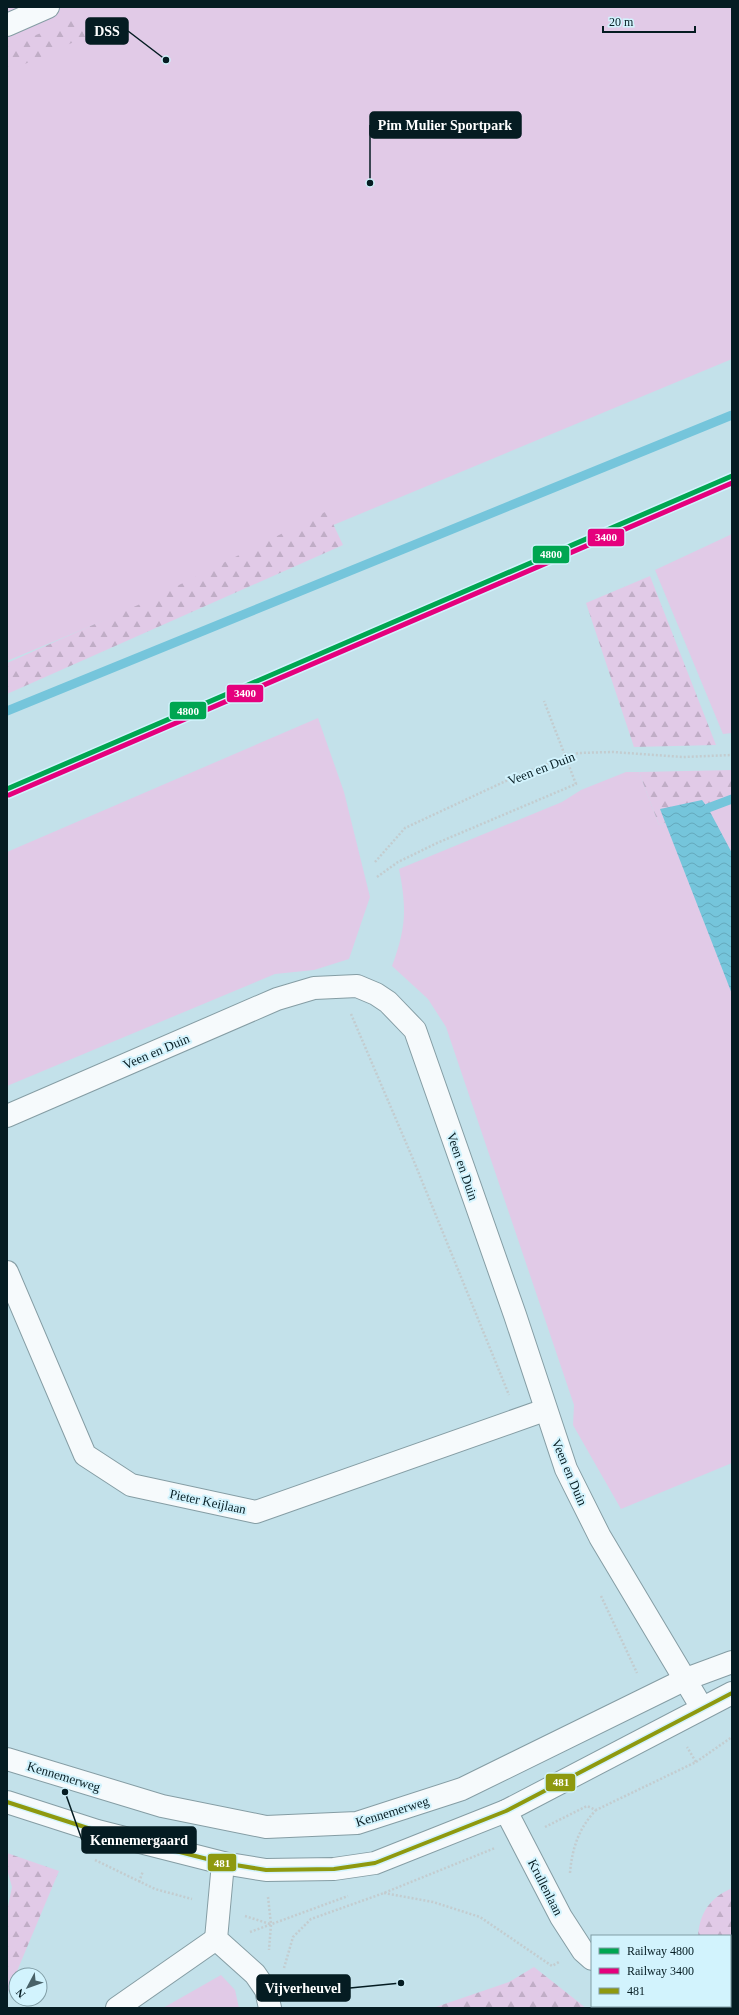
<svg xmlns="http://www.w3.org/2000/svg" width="739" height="2015" viewBox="0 0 739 2015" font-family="Georgia,serif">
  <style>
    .green { fill: #e1cae7 }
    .forest { fill: url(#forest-firs) }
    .water { fill: url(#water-waves) }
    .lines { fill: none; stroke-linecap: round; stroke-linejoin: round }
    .stream { stroke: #75c5db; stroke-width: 9 }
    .minor-casing { stroke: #859da4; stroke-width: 24 }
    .tertiary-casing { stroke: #859da4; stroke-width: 24 }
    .path { stroke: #c3cccf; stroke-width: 2.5; stroke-dasharray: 2 2; stroke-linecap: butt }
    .minor { stroke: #f6fafc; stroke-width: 22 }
    .tertiary { stroke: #f6fafc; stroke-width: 22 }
    .bus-1-casing { stroke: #d2f3fd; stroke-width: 7 }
    .bus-1 { stroke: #8e990f; stroke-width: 4 }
    .rail-1-casing { stroke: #d2f3fd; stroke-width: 8 }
    .rail-2-casing { stroke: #d2f3fd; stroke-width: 8 }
    .rail-1 { stroke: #00a651; stroke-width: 5 }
    .rail-2 { stroke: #e5007d; stroke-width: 5 }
    .labels { text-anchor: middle; stroke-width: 4; stroke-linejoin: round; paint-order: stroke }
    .street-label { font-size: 13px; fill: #051c22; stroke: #d2f3fd }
    .leader { fill: none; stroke: #051c22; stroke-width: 1.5 }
    .callout-dot { fill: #051c22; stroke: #d2f3fd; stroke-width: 1.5 }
    .callout { fill: #051c22; stroke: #051c22; stroke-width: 1.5 }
    .callout-label { font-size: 14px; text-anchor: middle; font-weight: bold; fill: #fff }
    .line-badge { stroke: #d2f3fd; stroke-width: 1.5 }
    .badge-label { font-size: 11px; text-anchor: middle; font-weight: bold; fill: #fff }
  </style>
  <defs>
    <pattern id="forest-firs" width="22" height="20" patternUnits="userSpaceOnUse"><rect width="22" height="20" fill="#e1cae7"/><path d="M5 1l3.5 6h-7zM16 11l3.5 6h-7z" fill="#c0adc6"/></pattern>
    <pattern id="water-waves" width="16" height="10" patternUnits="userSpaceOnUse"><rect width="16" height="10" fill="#75c5db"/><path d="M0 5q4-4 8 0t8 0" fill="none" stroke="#64a9bc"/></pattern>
  </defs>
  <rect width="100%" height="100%" fill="#c3e1ea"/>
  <g class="green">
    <polygon points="7,7 732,7 732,359 7,661"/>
    <polygon points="732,534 732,733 723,734 655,570"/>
    <polygon points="318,718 344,792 370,897 349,959 314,970 275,974 7,1086 7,852"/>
    <path d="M 626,772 L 639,772 L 659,825 L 732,795 L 732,1463 L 621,1509 L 573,1425 L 574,1405 L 446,1027 L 428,999 L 392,966 C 406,928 407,909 399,869 L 562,802 L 581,790 Z"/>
    <polygon points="221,1975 235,1990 239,2008 163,2008"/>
  </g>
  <g class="forest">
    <polygon points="77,18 85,37 7,72 7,47"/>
    <polygon points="327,511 343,545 7,694 7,663 147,601"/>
    <polygon points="650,576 716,745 634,747 586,603"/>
    <polygon points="732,770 732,795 659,825 639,772"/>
    <polygon points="7,1853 59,1871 7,1995 7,1911 12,1887 7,1869"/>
    <path d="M 732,1888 L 732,1946 L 730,1948 L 730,1936 L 698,1936 C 700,1912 710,1898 732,1888 Z"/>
    <polygon points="534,1967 586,2008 433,2008 509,1982"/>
  </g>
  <polygon class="water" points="702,800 708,808 732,853 732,994 660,809"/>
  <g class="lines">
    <g class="stream">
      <polyline points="7,711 732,415"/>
      <polyline points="708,808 732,799"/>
    </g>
    <g class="minor-casing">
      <g id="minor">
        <polyline points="7,25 48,7"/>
        <polyline points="7,1116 277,999 314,988 357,986 376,994 388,1002 415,1030 515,1315 566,1469 600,1537 702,1708"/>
        <polyline points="7,1272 85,1455 131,1485 256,1512 545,1410"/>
        <polyline points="7,1759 162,1806 266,1827 357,1823 462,1789 686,1679 732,1662"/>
        <polyline points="506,1811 561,1917 583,1951 592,1959"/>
        <polyline points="223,1863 216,1939 255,1974 266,1990 270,2008"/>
        <polyline points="648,2006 651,2008"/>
        <polyline points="117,2008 216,1939"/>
      </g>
    </g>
    <g class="tertiary-casing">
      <polyline id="tertiary" points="7,1802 97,1831 223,1863 266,1870 334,1869 375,1863 506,1811 732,1693"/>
    </g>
    <g class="path">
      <polyline points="375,862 405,828 523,773 578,753 613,752 683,757 732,755"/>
      <polyline points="377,877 398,862 437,843 576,784 544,701"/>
      <polyline points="351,1014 413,1159 509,1395"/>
      <polyline points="601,1596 637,1673"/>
      <polyline points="696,1762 732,1737"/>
      <polyline points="545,1827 587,1806 596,1810 696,1762 687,1747"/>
      <polyline points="95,1860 155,1889 192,1899"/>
      <path d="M 570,1873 C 572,1848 579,1828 596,1810"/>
      <polyline points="139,1882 143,1871"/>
      <polyline points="384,1893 433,1902 480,1917 552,1966 559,1962"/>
      <polyline points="268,1897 271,1924 269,1950"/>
      <polyline points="245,1916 270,1924"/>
      <polyline points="250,1932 348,1896"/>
      <polyline points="284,1968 293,1937 311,1919 384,1893 495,1848"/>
    </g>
    <use href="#minor" class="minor"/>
    <use href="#tertiary" class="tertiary"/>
    <g class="bus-1-casing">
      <polyline id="bus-1" points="7,1802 97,1831 223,1863 266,1870 334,1869 375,1863 506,1811 732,1693"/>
    </g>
    <use href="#bus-1" class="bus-1"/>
    <g class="rail-1-casing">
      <polyline id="rail-1" points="7,789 732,476"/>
    </g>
    <g class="rail-2-casing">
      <polyline id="rail-2" points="9,795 732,483"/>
    </g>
    <use href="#rail-1" class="rail-1"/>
    <use href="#rail-2" class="rail-2"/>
  </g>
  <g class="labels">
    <g class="street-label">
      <text transform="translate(541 768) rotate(-21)" y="5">Veen en Duin</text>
      <text transform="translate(156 1051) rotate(-23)" y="5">Veen en Duin</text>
      <text transform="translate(463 1166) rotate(71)" y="5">Veen en Duin</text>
      <text transform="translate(570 1472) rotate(67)" y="5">Veen en Duin</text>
      <text transform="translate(208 1501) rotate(12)" y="5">Pieter Keijlaan</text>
      <text transform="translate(64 1776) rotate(17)" y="5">Kennemerweg</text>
      <text transform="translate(392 1811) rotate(-17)" y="5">Kennemerweg</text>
      <text transform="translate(546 1887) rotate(63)" y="5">Krullenlaan</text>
    </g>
  </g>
  <path class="leader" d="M166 60L128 31M370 183L370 125M65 1792L82 1840M401 1983L350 1988"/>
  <g class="callout-dot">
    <circle cx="166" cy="60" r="4"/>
    <circle cx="370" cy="183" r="4"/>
    <circle cx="65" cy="1792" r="4"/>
    <circle cx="401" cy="1983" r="4"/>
  </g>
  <g class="callout">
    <rect x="86" y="18" width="42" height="26" rx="4"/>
    <rect x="370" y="112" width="151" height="26" rx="4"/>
    <rect x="82" y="1827" width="114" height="26" rx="4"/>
    <rect x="257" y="1975" width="93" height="26" rx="4"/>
  </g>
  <g class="callout-label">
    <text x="107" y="36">DSS</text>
    <text x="445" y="130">Pim Mulier Sportpark</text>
    <text x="139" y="1845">Kennemergaard</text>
    <text x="303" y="1993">Vijverheuvel</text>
  </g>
  <g class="line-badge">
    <rect x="587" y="528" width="38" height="19" rx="4" fill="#e5007d"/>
    <rect x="532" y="545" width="38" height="19" rx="4" fill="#00a651"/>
    <rect x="226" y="684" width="38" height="19" rx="4" fill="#e5007d"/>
    <rect x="169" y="701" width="38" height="19" rx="4" fill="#00a651"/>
    <rect x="545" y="1773" width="31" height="19" rx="4" fill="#8e990f"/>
    <rect x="207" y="1853" width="30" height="19" rx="4" fill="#8e990f"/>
  </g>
  <g class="badge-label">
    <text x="606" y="541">3400</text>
    <text x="551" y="558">4800</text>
    <text x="245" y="697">3400</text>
    <text x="188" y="715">4800</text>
    <text x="561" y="1786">481</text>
    <text x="222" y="1867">481</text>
  </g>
  <rect width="739" height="2015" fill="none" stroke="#051c22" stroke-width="16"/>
  <rect x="591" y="1935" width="140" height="72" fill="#d2f3fd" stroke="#809da5"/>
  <rect x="599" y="1948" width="20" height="6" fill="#00a651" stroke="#809da5"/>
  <text x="627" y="1955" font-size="12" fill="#051c22">Railway 4800</text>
  <rect x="599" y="1968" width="20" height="6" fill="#e5007d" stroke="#809da5"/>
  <text x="627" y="1975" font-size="12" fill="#051c22">Railway 3400</text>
  <rect x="599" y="1988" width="20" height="6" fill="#8e990f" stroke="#809da5"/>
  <text x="627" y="1995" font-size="12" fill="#051c22">481</text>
  <g transform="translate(28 1987) rotate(229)"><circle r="19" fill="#d2f3fd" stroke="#809da5"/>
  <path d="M0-3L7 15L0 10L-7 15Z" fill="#486168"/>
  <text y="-6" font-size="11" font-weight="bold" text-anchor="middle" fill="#051c22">N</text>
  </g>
  <path d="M603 26v6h92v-6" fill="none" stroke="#051c22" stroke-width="2"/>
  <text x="609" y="26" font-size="12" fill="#051c22" stroke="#d2f3fd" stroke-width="3" paint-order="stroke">20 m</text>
</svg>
